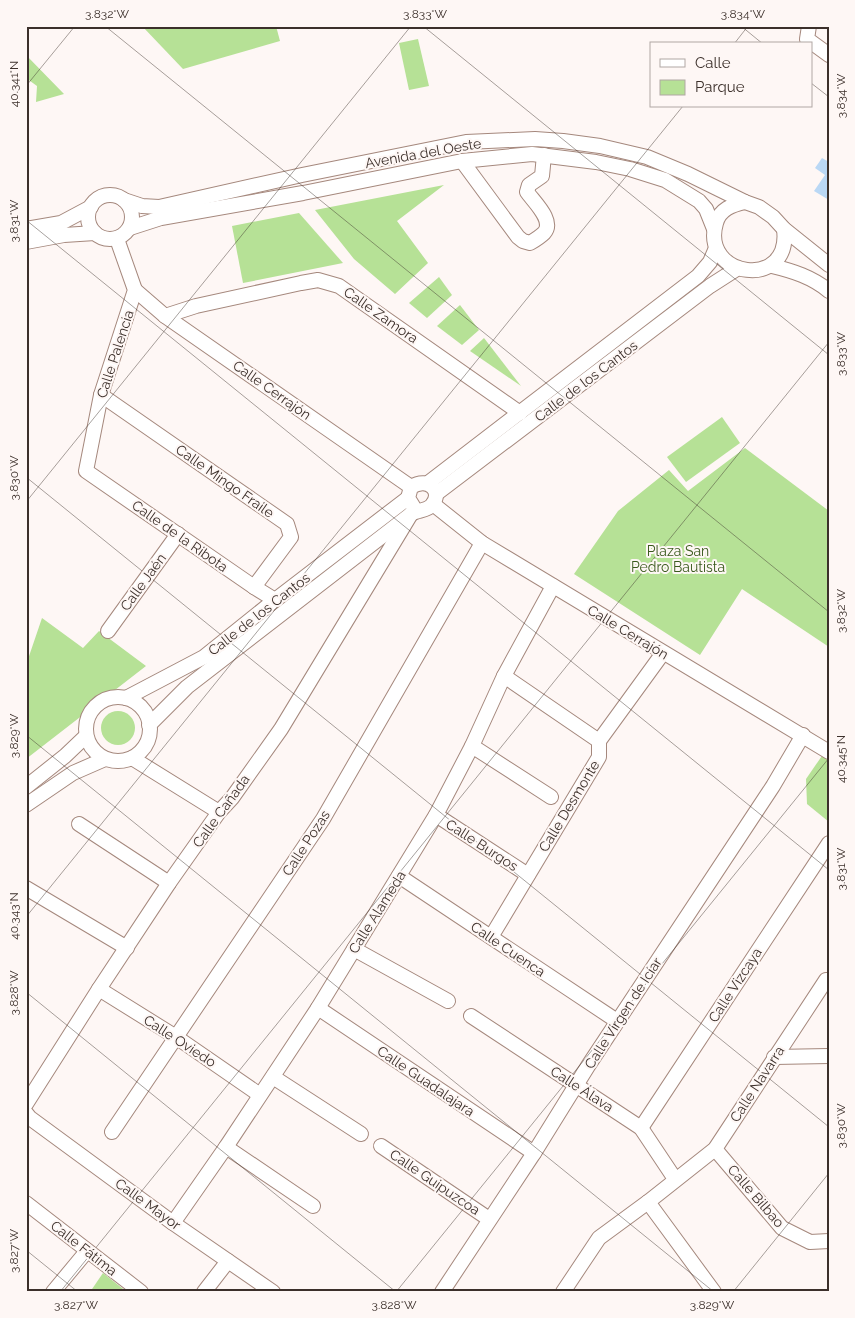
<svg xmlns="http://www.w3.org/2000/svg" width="855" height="1318" viewBox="0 0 855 1318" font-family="Raleway,sans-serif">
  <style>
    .green { fill: #b6e196 }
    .water { fill: #bad8f5 }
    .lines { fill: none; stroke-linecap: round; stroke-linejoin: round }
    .minor-casing { stroke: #a5887d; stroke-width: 16 }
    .minor { stroke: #fff; stroke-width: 14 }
    .ticks { fill: none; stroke: #3c302b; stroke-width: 1; stroke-opacity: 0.45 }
    .labels { text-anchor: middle; stroke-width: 4; stroke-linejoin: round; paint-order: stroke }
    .street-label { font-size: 14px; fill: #3c302b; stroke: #fef7f5 }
    .park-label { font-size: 14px; fill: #3a5a1d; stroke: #fef7f5 }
    .neatline { fill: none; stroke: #3c302b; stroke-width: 2 }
    .ticks-label { font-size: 12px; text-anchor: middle; fill: #3c302b }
  </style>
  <rect width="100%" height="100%" fill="#fef7f5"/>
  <g class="green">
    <polygon points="142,26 276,26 280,41 183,69"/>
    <polygon points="418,39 429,86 409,90 399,43"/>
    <polygon points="26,55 64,94 36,102 37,86 26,78"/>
    <polygon points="444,185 397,221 428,263 395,294 354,259 315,210"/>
    <polygon points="299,213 343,263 243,283 232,226"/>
    <polygon points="439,277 452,295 427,318 409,303"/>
    <polygon points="460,305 479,330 462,345 437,326"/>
    <polygon points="484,338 521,386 470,351"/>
    <polygon points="722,417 740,443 686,482 667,457"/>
    <polygon points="745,448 829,511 829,647 742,589 700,655 574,574 618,511 669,470 688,491"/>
    <polygon points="42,618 83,648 99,631 146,666 26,759 26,665"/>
    <circle cx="118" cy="728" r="17"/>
    <polygon points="826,750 829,752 829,822 807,804 806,779"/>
    <polygon points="103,1273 127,1292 90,1292"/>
  </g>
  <polygon class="water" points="822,158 829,162 829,200 814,191 825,175 815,168"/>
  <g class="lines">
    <g class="minor-casing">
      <g id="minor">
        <polyline points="809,26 807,39 829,55"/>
        <path d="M 462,161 L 518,237 L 523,241 L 530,243 C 535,240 540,237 544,233 C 555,221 534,202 527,192 L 529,185 L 542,176 L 544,155"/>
        <circle cx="110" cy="217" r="22"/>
        <polyline points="124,200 142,206 159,207 302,175 466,142 535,139 563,141 600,146 647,157 688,174 745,202 759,207 773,217 784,229 829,265"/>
        <path d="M 745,202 C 732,205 720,209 716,223 C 700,278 792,291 784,229"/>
        <polyline points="130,228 161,218 303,193 462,161 532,154 596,162 630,169 665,180 699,201 706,209 714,229"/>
        <polyline points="26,229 61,223 91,207"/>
        <polyline points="117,239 135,290 101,395 86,471 254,587 275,600"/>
        <polyline points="26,242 64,235 95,233"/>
        <path d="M 772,266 C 793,271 812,277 829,291"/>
        <polyline points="135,290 165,316 411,487"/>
        <polyline points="165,316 196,306 301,283 318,280 339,286 520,413"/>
        <polyline points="101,395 287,524 291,537 254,587"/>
        <polyline points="428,483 698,276 710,262 716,248"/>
        <polyline points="436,494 710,286 738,268"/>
        <polyline points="433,504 482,543 829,752"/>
        <polyline points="108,631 178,534"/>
        <polyline points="504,676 599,741"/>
        <circle cx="118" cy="729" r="32"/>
        <polyline points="126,698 204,657 275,600 408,498"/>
        <path d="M 149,725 L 187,687 L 411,514 C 417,510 427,511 432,505 C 443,492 429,476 411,487 L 408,498 L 416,511"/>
        <polyline points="472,746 551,797"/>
        <polyline points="132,758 219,812"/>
        <polyline points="26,787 65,756 86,736"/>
        <polyline points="26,805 73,773 105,759"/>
        <polyline points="436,815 528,875"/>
        <polyline points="79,824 169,883"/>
        <polyline points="399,876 617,1021"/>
        <polyline points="26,888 127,948"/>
        <polyline points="491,937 599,757 599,741 663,653"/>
        <polyline points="354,949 448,1001"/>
        <polyline points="99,989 176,1037 260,1095"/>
        <polyline points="318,1008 534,1153"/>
        <polyline points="471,1016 641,1128 675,1179"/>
        <polyline points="774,1057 829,1056"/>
        <polyline points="273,1077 361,1134"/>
        <polyline points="26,1104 99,989 169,883 219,812 232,798 281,729 411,514"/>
        <polyline points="26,1113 30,1118 173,1223 273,1292"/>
        <polyline points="641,1128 829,843"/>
        <polyline points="112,1132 323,819 482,543"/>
        <polyline points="381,1146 489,1219"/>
        <polyline points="226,1147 313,1206"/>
        <polyline points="715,1149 782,1228 810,1242 829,1241"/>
        <polyline points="648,1202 714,1292"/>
        <polyline points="26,1203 141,1292"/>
        <polyline points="173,1223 226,1147 318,1008 436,815 472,746 504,676 553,586"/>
        <polyline points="53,1292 87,1251"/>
        <polyline points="204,1292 228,1261"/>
        <polyline points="442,1292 534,1153 588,1066 773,786 803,735"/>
        <polyline points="563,1292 599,1238 648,1202 715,1149 826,980 829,980"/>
      </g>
    </g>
    <use href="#minor" class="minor"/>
  </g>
  <path class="ticks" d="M 105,26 L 829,612M 423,26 L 829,355M 741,26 L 763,44M 734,44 L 748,26M 811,83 L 829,97M 26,86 L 75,26M 26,220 L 829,870M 26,477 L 829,1127M 26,502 L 411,26M 26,735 L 714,1292M 26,917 L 683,106M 26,992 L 396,1292M 26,1250 L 78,1292M 60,1292 L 829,342M 396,1292 L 829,758M 733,1292 L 829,1173"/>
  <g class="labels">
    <g class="street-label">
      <text transform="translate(423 153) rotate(-10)" y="5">Avenida del Oeste</text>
      <text transform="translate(381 315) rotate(35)" y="5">Calle Zamora</text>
      <text transform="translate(115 354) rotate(-72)" y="5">Calle Palencia</text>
      <text transform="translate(586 381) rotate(-37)" y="5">Calle de los Cantos</text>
      <text transform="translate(272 390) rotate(35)" y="5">Calle Cerrajón</text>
      <text transform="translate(225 481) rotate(35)" y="5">Calle Mingo Fraile</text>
      <text transform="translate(180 536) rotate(35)" y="5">Calle de la Ribota</text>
      <text transform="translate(143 582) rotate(-54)" y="5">Calle Jaén</text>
      <text transform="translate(259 614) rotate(-38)" y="5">Calle de los Cantos</text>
      <text transform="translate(628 632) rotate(31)" y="5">Calle Cerrajón</text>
      <text transform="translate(569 806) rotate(-59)" y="5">Calle Desmonte</text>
      <text transform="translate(221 811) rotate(-54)" y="5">Calle Cañada</text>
      <text transform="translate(306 843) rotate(-57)" y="5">Calle Pozas</text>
      <text transform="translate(482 845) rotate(33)" y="5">Calle Burgos</text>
      <text transform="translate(377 912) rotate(-58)" y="5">Calle Alameda</text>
      <text transform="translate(508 949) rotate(34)" y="5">Calle Cuenca</text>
      <text transform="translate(735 985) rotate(-57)" y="5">Calle Vizcaya</text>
      <text transform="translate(623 1013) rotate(-57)" y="5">Calle Virgen de Icíar</text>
      <text transform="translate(180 1041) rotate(33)" y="5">Calle Oviedo</text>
      <text transform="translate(426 1081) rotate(34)" y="5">Calle Guadalajara</text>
      <text transform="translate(757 1084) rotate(-57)" y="5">Calle Navarra</text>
      <text transform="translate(582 1089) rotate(33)" y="5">Calle Álava</text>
      <text transform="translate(435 1182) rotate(34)" y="5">Calle Guipuzcoa</text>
      <text transform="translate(756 1196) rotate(49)" y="5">Calle Bilbao</text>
      <text transform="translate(148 1204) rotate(36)" y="5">Calle Mayor</text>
      <text transform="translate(84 1248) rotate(38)" y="5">Calle Fátima</text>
    </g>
    <g class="park-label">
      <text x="678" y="556">Plaza San<tspan x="678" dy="16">Pedro Bautista</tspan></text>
    </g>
  </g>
  <rect width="855" height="1318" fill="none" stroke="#fef7f5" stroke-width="55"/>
  <rect x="650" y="42" width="162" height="65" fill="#fef7f5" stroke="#b0a7a4"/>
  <rect x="660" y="59" width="25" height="8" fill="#ffffff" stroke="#b0a7a4"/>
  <text x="695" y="68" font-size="15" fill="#3c302b">Calle</text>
  <rect x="660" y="80" width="25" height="15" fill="#b6e196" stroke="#b0a7a4"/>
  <text x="695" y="92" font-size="15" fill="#3c302b">Parque</text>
  <rect x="28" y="28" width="800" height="1262" class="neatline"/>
  <g class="ticks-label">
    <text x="107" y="18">3.832°W</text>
    <text x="425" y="18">3.833°W</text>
    <text x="743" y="18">3.834°W</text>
    <text transform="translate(14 84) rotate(-90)" y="4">40.341°N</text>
    <text transform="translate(841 96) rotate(-90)" y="4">3.834°W</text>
    <text transform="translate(14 221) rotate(-90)" y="4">3.831°W</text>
    <text transform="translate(841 354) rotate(-90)" y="4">3.833°W</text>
    <text transform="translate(14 478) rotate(-90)" y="4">3.830°W</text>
    <text transform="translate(841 611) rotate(-90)" y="4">3.832°W</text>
    <text transform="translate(14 736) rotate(-90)" y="4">3.829°W</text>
    <text transform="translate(841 759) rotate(-90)" y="4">40.345°N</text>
    <text transform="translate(841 869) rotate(-90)" y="4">3.831°W</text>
    <text transform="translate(14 916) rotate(-90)" y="4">40.343°N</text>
    <text transform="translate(14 993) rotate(-90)" y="4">3.828°W</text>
    <text transform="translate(841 1126) rotate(-90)" y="4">3.830°W</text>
    <text transform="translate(14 1251) rotate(-90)" y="4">3.827°W</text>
    <text x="76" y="1309">3.827°W</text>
    <text x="394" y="1309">3.828°W</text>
    <text x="712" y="1309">3.829°W</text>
  </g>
</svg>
